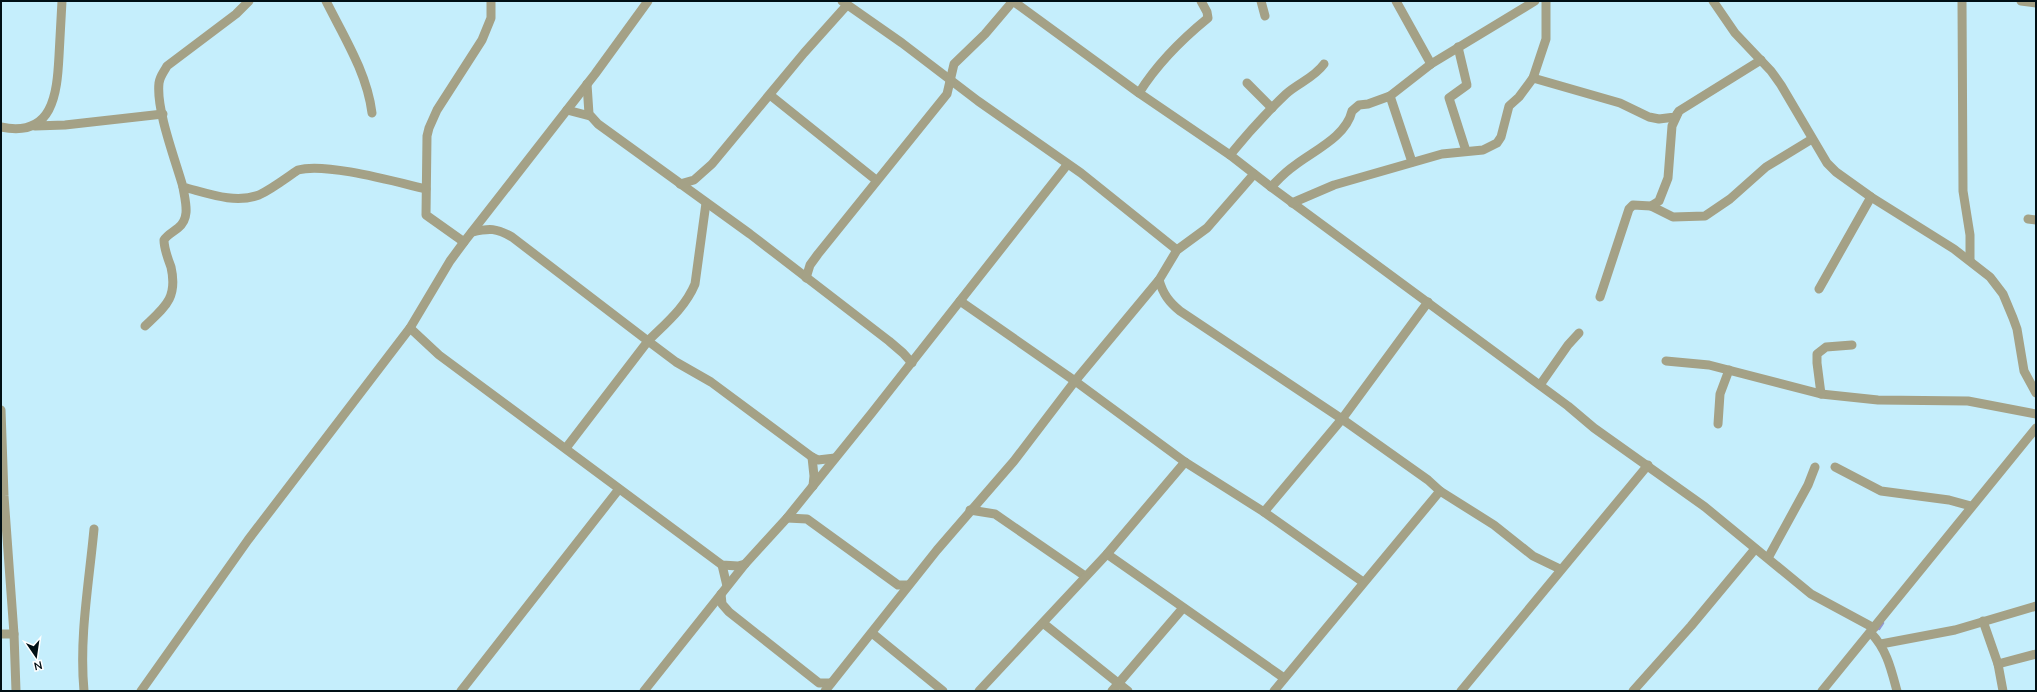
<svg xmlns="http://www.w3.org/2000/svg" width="2037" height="692" viewBox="0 0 2037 692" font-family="'Nunito Sans',sans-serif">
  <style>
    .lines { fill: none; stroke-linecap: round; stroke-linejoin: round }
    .stream { stroke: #9496d1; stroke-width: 2.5 }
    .minor { stroke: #a4a186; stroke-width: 9 }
  </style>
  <rect width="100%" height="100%" fill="#c5eefc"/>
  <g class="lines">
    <polyline class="stream" points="1879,629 1883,623"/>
    <g class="minor">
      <path d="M 249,1 L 236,14 L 167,66 C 164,72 160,76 159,83 C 156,110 175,159 183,187 C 207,193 234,204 259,195 C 272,189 286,178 298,170 C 325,162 396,182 426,189"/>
      <path d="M 326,1 C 344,37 367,73 372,113"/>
      <polyline points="842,1 902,43 978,101 1081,173 1177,250"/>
      <polyline points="1013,1 1139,93 1230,155 1271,187 1568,406 1594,428 1705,507 1811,594 1874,628"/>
      <polyline points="1261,1 1265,16"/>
      <polyline points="1396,1 1431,64"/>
      <polyline points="1713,1 1735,33 1771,71 1781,85 1827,163 1836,172 1871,197 1954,249 1990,277 2003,294 2013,318 2017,329 2024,371 2036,393"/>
      <polyline points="1962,1 1963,191 1970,235 1970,260"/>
      <polyline points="2021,1 2036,3"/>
      <polyline points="1458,47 1467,85 1449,98 1466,151"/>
      <polyline points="1533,78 1620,103 1649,117 1659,119 1675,117 1679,111 1761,60"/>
      <polyline points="1247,83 1272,108"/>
      <polyline points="587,84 589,114 598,124 750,234 889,341 903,353 912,363"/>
      <path d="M 1139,93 C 1157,64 1181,40 1208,18 L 1207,12 L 1201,1"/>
      <polyline points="770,95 876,180"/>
      <polyline points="1390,96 1412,162"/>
      <polyline points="567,110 590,116"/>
      <polyline points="35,126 65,125 163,114"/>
      <path d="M 1,127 C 53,138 57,94 59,56 C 60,38 61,19 62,1"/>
      <path d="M 1230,155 C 1247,134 1266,113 1286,94 C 1298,83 1314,78 1324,64"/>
      <polyline points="680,184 694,180 712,164 804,53 847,5"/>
      <path d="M 1271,187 C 1278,180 1285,172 1294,166 C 1313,151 1346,137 1352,111 L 1359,105 L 1368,104 L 1390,96 L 1431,64 L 1535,1"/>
      <path d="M 706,203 L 695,284 C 685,308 665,324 648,341 L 676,362 L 711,382 L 812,457 L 818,460 L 835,458"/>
      <polyline points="1292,203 1334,185 1442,154 1483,150 1497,143 1501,137 1509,106 1519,97 1533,78 1546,39 1546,1"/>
      <polyline points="1651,206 1673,217 1705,216 1730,199 1766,167 1812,139"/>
      <polyline points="2028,219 2036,220"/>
      <path d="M 472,232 C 490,228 496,228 512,237 L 648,341 L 566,448"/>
      <polyline points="464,242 426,215 427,136 429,128 437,110 482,40 491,18 491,1"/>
      <polyline points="806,278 810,265 818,254 947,94 954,64 985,34 1013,1"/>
      <path d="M 1159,280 C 1163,294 1169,302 1180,311 L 1342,419 L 1428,480 L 1440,491 L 1494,525 L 1533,556 L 1560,569"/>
      <polyline points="1819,289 1871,197"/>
      <polyline points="1600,297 1629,209 1633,205 1651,206 1659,201 1668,178 1672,126 1678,113"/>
      <polyline points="960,301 1075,381 1185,462 1264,512 1363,582"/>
      <path d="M 145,326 C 165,307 178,298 171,267 C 168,259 164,249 164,240 C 167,235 173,232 178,228 C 191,218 185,201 183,187"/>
      <polyline points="410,328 439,355 722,565 738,566 745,564 787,518 871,414 1067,165"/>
      <polyline points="1666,361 1709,365 1821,394 1878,400 1968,401 2036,414"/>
      <polyline points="1540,385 1568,345 1579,333"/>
      <polyline points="1821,394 1817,363 1817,354 1826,347 1852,345"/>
      <polyline points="1,410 4,496 14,634 16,691"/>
      <polyline points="1718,424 1720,394 1729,370"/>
      <polyline points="812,457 814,476 813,486"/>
      <polyline points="1835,467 1881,491 1949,500 1971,506"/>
      <polyline points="970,510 995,514 1085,576"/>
      <polyline points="1264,512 1342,419 1428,302"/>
      <polyline points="787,518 807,519 898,585 908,585"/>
      <polyline points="1107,554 1284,678"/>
      <polyline points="1768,558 1808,485 1815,467"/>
      <polyline points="722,565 727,586"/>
      <polyline points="721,594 722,604 729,612 819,683 831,683"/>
      <polyline points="1983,621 1998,664 2003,691"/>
      <polyline points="1043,623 1128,691"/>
      <polyline points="872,633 943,691"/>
      <path d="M 1871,633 C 1887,650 1891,669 1897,691"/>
      <polyline points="1,634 14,634"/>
      <polyline points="1881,644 1955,630 2036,606"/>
      <polyline points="1998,664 2036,654"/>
      <path d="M 84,691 C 79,637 89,583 94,529"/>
      <polyline points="141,691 248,540 410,328 450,261 464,242 595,74 648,1"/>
      <polyline points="461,691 619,489"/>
      <polyline points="644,691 745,564"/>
      <polyline points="825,691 937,550 1014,461 1075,381 1159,280 1177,250 1207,228 1254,174"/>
      <polyline points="979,691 1107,554 1185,462"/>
      <polyline points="1112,691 1183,608"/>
      <polyline points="1274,691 1440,491"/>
      <polyline points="1461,691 1648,465"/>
      <polyline points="1633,691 1691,626 1755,549"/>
      <polyline points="1822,691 2036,428"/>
    </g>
  </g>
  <rect width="2037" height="692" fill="none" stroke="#000f15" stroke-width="4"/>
  <g transform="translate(36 656) rotate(167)" stroke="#ffffff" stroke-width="3" paint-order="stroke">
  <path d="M0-3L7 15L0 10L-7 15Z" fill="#000f15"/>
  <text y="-6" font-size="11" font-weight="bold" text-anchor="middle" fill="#000f15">N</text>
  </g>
</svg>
